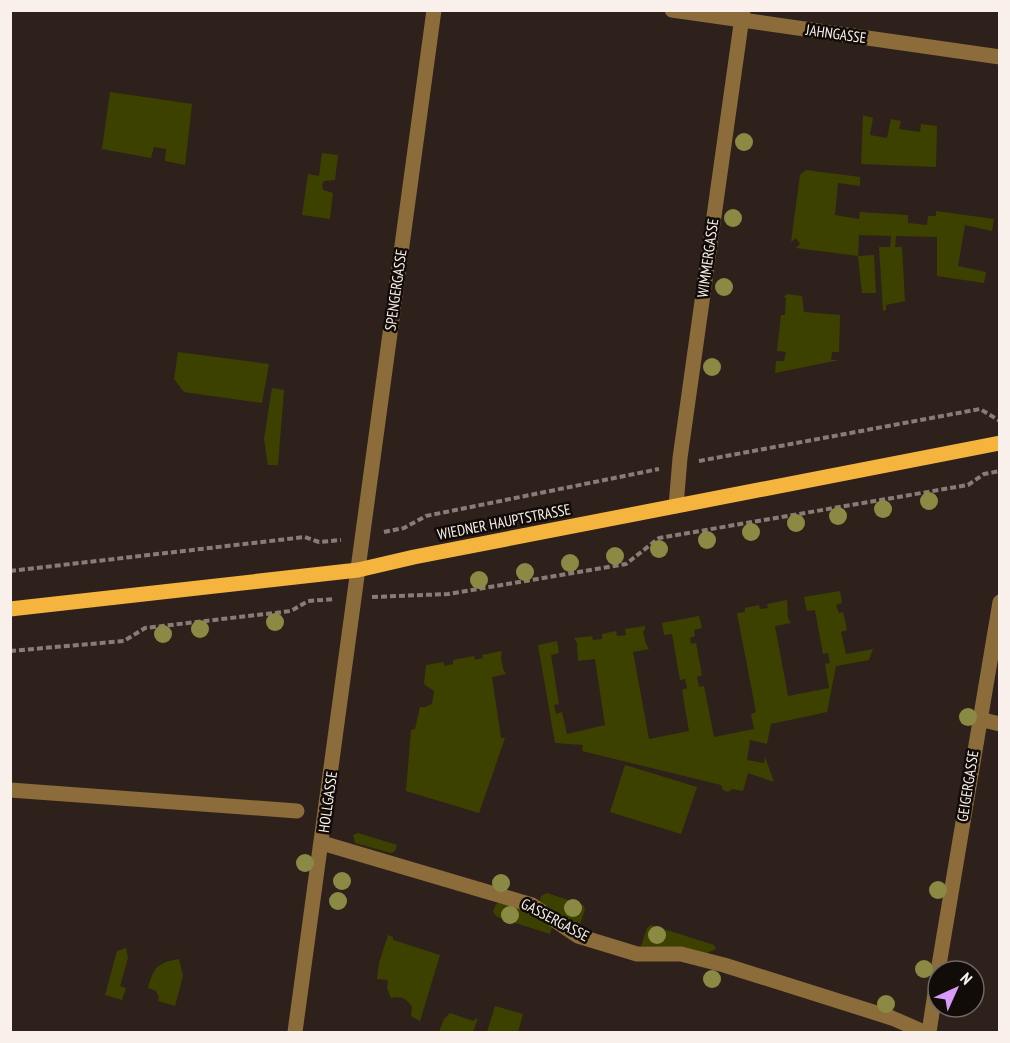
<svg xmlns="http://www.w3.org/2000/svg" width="1010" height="1043" viewBox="0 0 1010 1043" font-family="'PT Sans Narrow',sans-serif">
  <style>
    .green { fill: #3d4100 }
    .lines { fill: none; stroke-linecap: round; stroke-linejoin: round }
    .path { stroke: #877c77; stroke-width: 4; stroke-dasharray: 6 3; stroke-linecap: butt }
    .minor { stroke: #8b6c3a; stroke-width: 15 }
    .major { stroke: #f5b43e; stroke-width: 15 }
    .tree { fill: #8a8a45 }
    .labels { text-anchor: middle; stroke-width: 5; stroke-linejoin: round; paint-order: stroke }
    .street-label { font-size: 15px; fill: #f9f0ec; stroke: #120c09 }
  </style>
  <rect width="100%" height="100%" fill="#2e211b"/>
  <g class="green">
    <polygon points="110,92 192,104 185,165 165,161 166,149 154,147 151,158 102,149"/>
    <polygon points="863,115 873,118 870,135 887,138 891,119 901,121 899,129 920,132 921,124 937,126 936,167 861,164"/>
    <polygon points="322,153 338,155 335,180 324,181 322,185 323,190 333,193 330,219 302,215 308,174 319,176"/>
    <polygon points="806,170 860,177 860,186 838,183 835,215 859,219 860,212 908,215 908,223 927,225 928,216 936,216 936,211 994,219 992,231 965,225 958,266 986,272 984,283 937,276 937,237 896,236 895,247 902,247 905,301 886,305 886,310 883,311 879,247 890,247 891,236 859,235 858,256 874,255 876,293 862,293 858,256 796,248 800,244 796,238 791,242 800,175"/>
    <polygon points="787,294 802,296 804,312 840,315 839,352 832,352 831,360 839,360 775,373 776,361 784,361 786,352 777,351 781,315 785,315 786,298 784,297"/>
    <polygon points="178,352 269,364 262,403 184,392 174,379"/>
    <polygon points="272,388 284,390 278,465 268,465 264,439"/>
    <polygon points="840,591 842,603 836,605 839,613 843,612 847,630 841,632 846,654 873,649 869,660 836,666 827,712 771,724 767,744 750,740 747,760 764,763 765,757 774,782 748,773 743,791 732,789 728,792 723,790 721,785 582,751 583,745 555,743 538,645 557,641 559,653 551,655 559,704 554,705 556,714 562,712 567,734 605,725 595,659 578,661 577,643 574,638 592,636 593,640 602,639 602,634 616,631 617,636 626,635 625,629 645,626 645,629 643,632 646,644 649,649 633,652 649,739 689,731 682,690 687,688 685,679 680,680 672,634 664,635 662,623 699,616 702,628 694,630 695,636 690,638 691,644 696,643 702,675 697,677 699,687 704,686 714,737 754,729 751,714 756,712 737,613 745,612 745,608 759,605 760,609 768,608 767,604 787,600 788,618 791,623 775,626 788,696 829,688 825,664 830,663 828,653 823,654 815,610 807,611 804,597"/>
    <polygon points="502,651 501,657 503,669 506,674 492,677 501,738 505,738 479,813 406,791 411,730 415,729 420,707 425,707 432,704 434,691 424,684 426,665 443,662 445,666 453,664 453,660 474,656 475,660 483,658 482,655"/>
    <polygon points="625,765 697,787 681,834 610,812"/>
    <polygon points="358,833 397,845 395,851 391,853 355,843 353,835"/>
    <polygon points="547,893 583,905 585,909 579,927 540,901 541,896"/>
    <polygon points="502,901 524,908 552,927 550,934 497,917 493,912 496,904"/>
    <polygon points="651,925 714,945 716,949 707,953 681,947 641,946 647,928"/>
    <path d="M 388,935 L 393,937 L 393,940 L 440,955 L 420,1021 L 411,1016 L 412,1007 C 406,998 401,996 391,998 L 387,988 L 388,980 L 377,979 L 379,963 Z"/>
    <polygon points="126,948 128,958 120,986 126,988 122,1000 105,995 117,951"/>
    <path d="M 179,959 L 183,976 L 175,1006 L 158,1001 L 159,997 L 156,991 L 148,988 C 154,967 157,963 179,959 Z"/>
    <polygon points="495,1006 523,1014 518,1032 487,1032"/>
    <polygon points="450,1013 473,1021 478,1018 473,1032 439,1032 444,1019"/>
  </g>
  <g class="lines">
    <g class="path">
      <polyline points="699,461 980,409 1000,421"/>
      <polyline points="384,532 404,528 426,516 659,469"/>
      <polyline points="10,571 305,537 319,542 341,540"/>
      <polyline points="372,597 448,594 626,564 659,538 968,485 984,474 1000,471"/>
      <polyline points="10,651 124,641 145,628 291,611 308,601 335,599"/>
    </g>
    <g class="minor">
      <polyline points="672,10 1000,57"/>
      <polyline points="676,506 680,458 743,10"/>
      <polyline points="979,719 1000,724"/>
      <polyline points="10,790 297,811"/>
      <polyline points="322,843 532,905 578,936 637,954 681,954 724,965 892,1018 924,1032"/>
      <polyline points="938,971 1000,602"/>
      <polyline points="295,1032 434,10"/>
      <polyline points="929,1032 938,974"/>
    </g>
    <polyline class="major" points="10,609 358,570 414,557 1000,443"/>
  </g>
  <g class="tree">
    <circle cx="744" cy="142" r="9"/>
    <circle cx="733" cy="218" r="9"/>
    <circle cx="724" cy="287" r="9"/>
    <circle cx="712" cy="367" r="9"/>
    <circle cx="929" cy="501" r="9"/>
    <circle cx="883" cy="509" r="9"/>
    <circle cx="838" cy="516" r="9"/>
    <circle cx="796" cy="523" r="9"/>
    <circle cx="751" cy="532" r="9"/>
    <circle cx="707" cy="540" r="9"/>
    <circle cx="659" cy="549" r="9"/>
    <circle cx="615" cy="556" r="9"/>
    <circle cx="570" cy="563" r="9"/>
    <circle cx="525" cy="572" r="9"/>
    <circle cx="479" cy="580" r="9"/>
    <circle cx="275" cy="622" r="9"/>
    <circle cx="200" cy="629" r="9"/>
    <circle cx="163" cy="634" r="9"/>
    <circle cx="968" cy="717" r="9"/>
    <circle cx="305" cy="863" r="9"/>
    <circle cx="342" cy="881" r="9"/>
    <circle cx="501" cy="883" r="9"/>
    <circle cx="938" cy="890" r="9"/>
    <circle cx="338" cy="901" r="9"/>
    <circle cx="573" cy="908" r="9"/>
    <circle cx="510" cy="915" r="9"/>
    <circle cx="657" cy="935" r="9"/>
    <circle cx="924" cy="969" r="9"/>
    <circle cx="712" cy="979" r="9"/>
    <circle cx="886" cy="1004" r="9"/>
  </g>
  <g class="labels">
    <g class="street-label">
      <text transform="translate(836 34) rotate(8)" y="5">JAHNGASSE</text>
      <text transform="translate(708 258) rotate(-82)" y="5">WIMMERGASSE</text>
      <text transform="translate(396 290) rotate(-82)" y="5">SPENGERGASSE</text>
      <text transform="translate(504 522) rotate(-11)" y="5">WIEDNER HAUPTSTRASSE</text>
      <text transform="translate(968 786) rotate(-81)" y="5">GEIGERGASSE</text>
      <text transform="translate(328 802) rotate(-82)" y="5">HOLLGASSE</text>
      <text transform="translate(555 920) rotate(28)" y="5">GASSERGASSE</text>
    </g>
  </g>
  <rect width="1010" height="1043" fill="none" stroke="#f9f0ec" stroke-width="24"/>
  <g transform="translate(956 989) rotate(45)"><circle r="28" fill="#120c09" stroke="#6e6764" stroke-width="1.5"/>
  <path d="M0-4.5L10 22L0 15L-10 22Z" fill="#d79bf9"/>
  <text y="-9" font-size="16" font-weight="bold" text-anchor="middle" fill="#f9f0ec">N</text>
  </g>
</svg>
